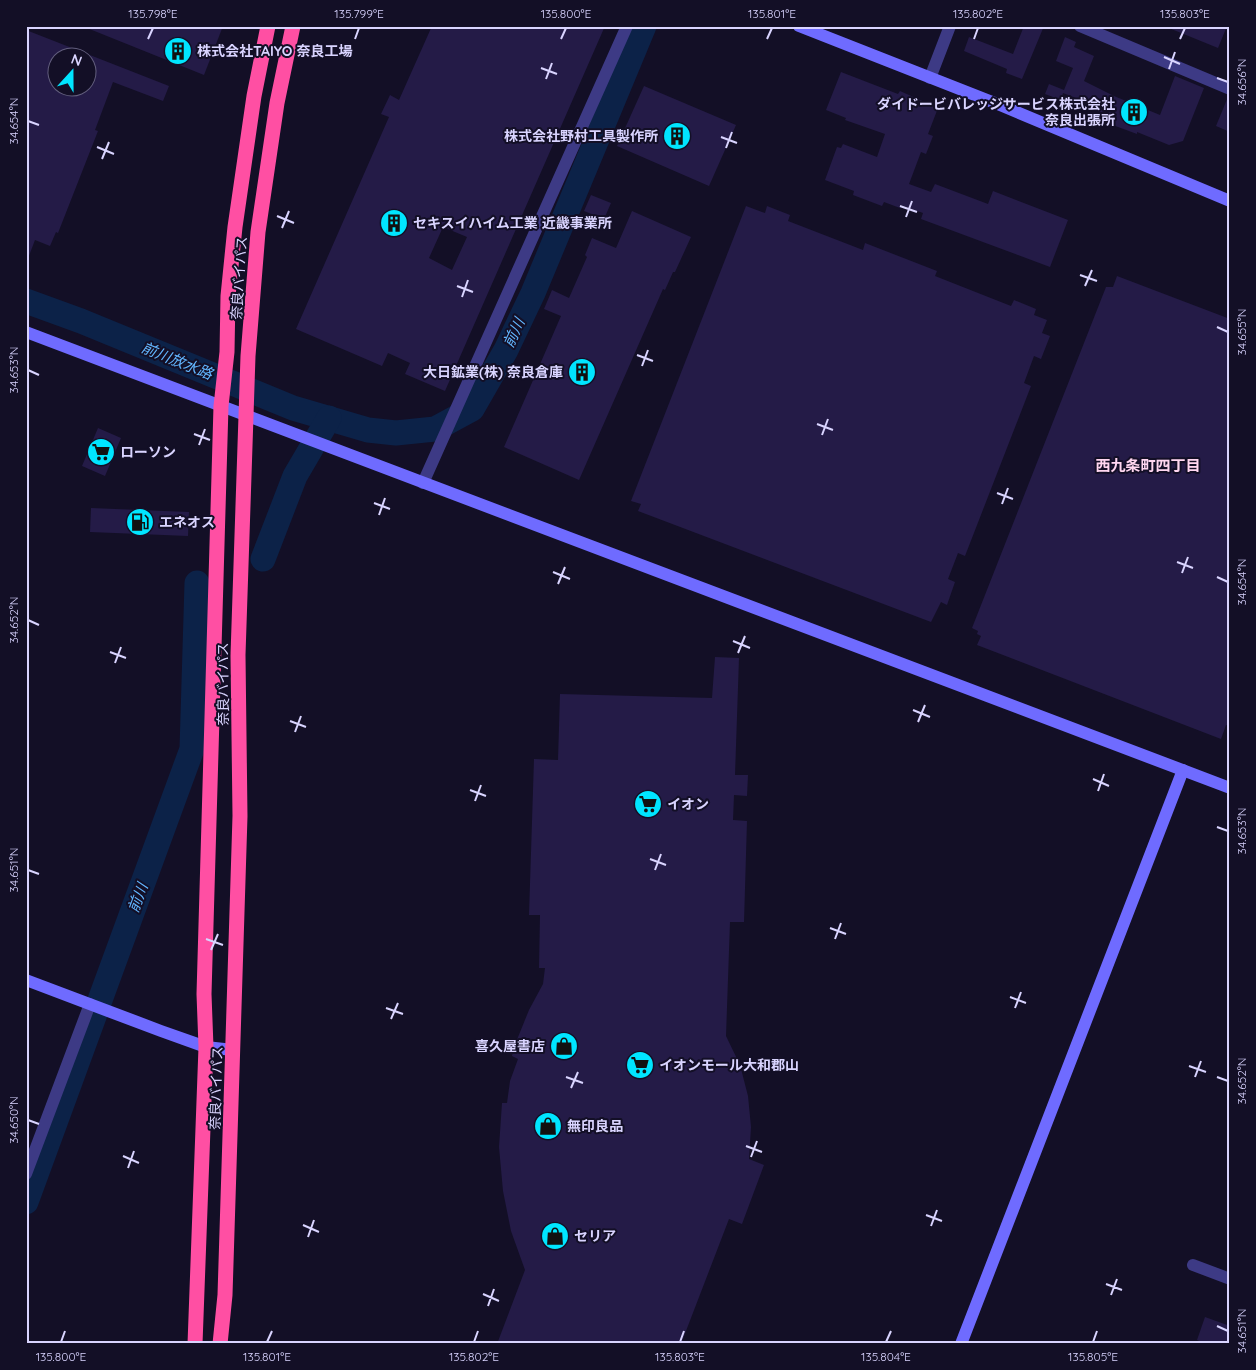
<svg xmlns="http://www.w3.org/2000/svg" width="1256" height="1370" viewBox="0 0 1256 1370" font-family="Quicksand,'Noto Sans JP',sans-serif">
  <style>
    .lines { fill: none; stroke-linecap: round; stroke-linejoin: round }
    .river { stroke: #0c2248; stroke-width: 25 }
    .building { fill: #241b47; fill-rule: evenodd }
    .street { stroke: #3d3a85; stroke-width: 12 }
    .secondary { stroke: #6f6bff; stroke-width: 12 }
    .highway { stroke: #ff4fa3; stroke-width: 15 }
    .ticks { fill: none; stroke: #d9d4ff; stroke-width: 2 }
    .labels { text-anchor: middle; stroke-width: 4; stroke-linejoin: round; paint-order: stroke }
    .poi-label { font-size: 14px; font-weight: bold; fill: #d9d4ff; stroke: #130f26; text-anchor: start }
    .street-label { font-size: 14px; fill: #d9d4ff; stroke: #130f26 }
    .water-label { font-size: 15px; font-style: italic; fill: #62b6ff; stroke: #130f26 }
    .neighbourhood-label { font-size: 15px; font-weight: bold; fill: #ffd6f0; stroke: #130f26 }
    .neatline { fill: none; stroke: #d9d4ff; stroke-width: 2 }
    .ticks-label { font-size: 12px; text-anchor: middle; fill: #d9d4ff }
  </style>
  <rect width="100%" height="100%" fill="#130f26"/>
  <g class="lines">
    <g class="river">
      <polyline points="26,301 81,321 293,408 368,430 396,433 435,429 472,409 506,350 533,293 644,26"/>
      <polyline points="263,559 295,476 329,418"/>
      <polyline points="26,1202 192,749 197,583"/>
    </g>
  </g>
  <g class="building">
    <polygon points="82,26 223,26 204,75"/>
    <path d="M 432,26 L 605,26 L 445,391 L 405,374 L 410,363 L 388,353 L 382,366 L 296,329 L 389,117 L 381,114 L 390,95 L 399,100 ZM 443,227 L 467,237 L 452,270 L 429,258 Z"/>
    <polygon points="1024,26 1044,26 1022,79 1006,73 1007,69 964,51 969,37 1013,54"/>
    <polygon points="1164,26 1227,26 1218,48"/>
    <path d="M 26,30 L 169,86 L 163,101 L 113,82 L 95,130 L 98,131 L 58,233 L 56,232 L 50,246 L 35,240 L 27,261 ZM 58,58 L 88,58 L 88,88 L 58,88 Z"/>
    <polygon points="1065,37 1076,42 1074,47 1094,56 1084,81 1114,96 1160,115 1175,76 1204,88 1183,141 1169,145 1137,132 1137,134 1110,124 1113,117 1095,110 1097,106 1063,93 1061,100 1045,94 1049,84 1064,90 1073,68 1056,61"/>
    <polygon points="841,72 898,94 900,91 938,108 928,134 933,136 926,154 921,152 909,184 931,192 935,184 988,204 993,191 1068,220 1050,267 921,219 923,213 901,205 900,208 884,202 882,206 853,195 854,191 825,180 837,147 841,148 843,144 877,157 885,134 845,120 846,118 826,110"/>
    <polygon points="644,86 736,125 709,186 617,146"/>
    <polygon points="1228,97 1230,97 1230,132 1216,126"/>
    <polygon points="591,195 611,203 604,219 584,211"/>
    <polygon points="746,206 765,213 767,206 790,215 788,221 863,250 865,243 937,271 935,276 1011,306 1014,300 1036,309 1034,315 1047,320 1042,333 1050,336 1041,359 1034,356 1024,383 1031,386 965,556 958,553 948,579 955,582 947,605 941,602 931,622 638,511 641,504 631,501"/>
    <polygon points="632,211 691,237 675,272 673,272 665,290 663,289 579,480 504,447 561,316 544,309 552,290 569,298 587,257 585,255 592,238 616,248"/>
    <polygon points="1117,276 1230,319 1230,726 1226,725 1221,739 977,645 981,636 977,634 978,631 972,628 1106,287 1113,287"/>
    <polygon points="98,428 121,438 105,476 82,466"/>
    <polygon points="91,508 189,512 188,536 90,532"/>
    <polygon points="715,657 739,658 735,775 748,775 747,796 734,795 733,820 747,821 744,922 730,922 726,1036 740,1065 748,1096 751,1127 749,1159 764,1165 742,1224 729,1219 681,1344 497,1344 525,1270 511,1231 503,1191 499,1147 502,1103 507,1103 510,1081 518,1059 512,1056 514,1047 529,1010 543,984 545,968 539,968 540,915 529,915 534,759 558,760 560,694 712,698"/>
    <polygon points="1205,1317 1230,1326 1230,1344 1206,1344 1197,1340"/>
  </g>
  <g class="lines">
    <g class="street">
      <polyline points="1080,26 1230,89"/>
      <polyline points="930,78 950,26"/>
      <polyline points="423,483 627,26"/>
      <polyline points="26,1174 90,1004"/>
      <polyline points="1193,1265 1230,1279"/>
    </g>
    <g class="secondary">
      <polyline points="799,26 1000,105 1230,201"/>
      <polyline points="26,332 1230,788"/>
      <polyline points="26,980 161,1031 206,1047 233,1050"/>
      <polyline points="961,1344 1183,770"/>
    </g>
    <g class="highway">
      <polyline points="195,1344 206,1047 204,994 221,406 227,352 228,296 235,227 254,96 268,26"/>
      <polyline points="220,1344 225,1295 240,816 238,655 248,356 258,232 277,103 293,26"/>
    </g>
  </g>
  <path class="ticks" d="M 148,39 L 153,28M 355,39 L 359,28M 561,39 L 566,28M 767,39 L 772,28M 974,39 L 978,28M 1180,39 L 1185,28M 1164,57 L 1180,64M 541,68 L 557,74M 1169,69 L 1175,52M 1217,78 L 1228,82M 546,79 L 552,63M 28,121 L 39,125M 721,137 L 737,143M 97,147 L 114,154M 726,148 L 732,132M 102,159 L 109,142M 900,206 L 917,212M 277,216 L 294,223M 906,217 L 912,201M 282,228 L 289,211M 1080,275 L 1097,281M 457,286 L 473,292M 1085,286 L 1092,270M 462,297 L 468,280M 1217,327 L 1228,332M 637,355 L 653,361M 642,366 L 648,350M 28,370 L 39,375M 817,424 L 833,430M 194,434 L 210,440M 822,435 L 828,419M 199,445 L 205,429M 997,493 L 1013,499M 374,503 L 390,509M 1002,504 L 1008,488M 379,515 L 385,498M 1177,562 L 1193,568M 553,572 L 570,579M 1182,573 L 1188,557M 1217,577 L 1228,582M 558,584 L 565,567M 28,620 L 39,625M 733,641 L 750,648M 110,652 L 126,658M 738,653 L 745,636M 115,663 L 121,647M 913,710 L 930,717M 290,721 L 306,727M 918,722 L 925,705M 295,732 L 301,716M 1093,779 L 1109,786M 470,790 L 486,796M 1098,791 L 1104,774M 475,801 L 481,785M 1217,827 L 1228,831M 650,859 L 666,865M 28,870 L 39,874M 655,870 L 661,854M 830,928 L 846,934M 206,939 L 223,945M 835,939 L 841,923M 211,950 L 218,934M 1010,997 L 1026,1003M 386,1008 L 403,1014M 1015,1008 L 1021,992M 391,1019 L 398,1003M 1189,1066 L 1206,1072M 566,1077 L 583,1083M 1195,1077 L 1201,1061M 1217,1077 L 1228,1081M 571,1088 L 578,1072M 28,1120 L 39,1124M 746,1146 L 762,1152M 123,1156 L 139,1163M 751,1157 L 757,1141M 128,1168 L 134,1151M 926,1215 L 942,1221M 303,1225 L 319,1232M 931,1226 L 937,1210M 308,1237 L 314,1220M 1106,1284 L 1122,1290M 483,1294 L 499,1301M 1111,1295 L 1117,1279M 488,1306 L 494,1289M 1217,1326 L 1228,1331M 61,1342 L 65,1331M 267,1342 L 272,1331M 474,1342 L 478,1331M 680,1342 L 684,1331M 886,1342 L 891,1331M 1093,1342 L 1097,1331"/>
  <defs>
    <g id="building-disc" transform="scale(1.4375)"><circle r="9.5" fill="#00e5ff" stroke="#130f26"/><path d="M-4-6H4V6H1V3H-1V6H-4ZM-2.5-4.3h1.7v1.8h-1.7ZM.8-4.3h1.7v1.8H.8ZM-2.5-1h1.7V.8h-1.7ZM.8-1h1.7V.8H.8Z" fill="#111"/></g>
    <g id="supermarket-disc" transform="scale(1.4375)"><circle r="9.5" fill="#00e5ff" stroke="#130f26"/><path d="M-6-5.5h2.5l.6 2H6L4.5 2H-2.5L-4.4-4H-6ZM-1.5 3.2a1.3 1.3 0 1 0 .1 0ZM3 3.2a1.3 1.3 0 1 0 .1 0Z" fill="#111"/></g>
    <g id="fuel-disc" transform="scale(1.4375)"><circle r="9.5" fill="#00e5ff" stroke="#130f26"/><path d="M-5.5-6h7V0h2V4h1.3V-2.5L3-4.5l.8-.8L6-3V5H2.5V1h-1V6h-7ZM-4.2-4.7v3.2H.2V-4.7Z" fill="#111"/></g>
    <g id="shop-disc" transform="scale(1.4375)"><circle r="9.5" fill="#00e5ff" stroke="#130f26"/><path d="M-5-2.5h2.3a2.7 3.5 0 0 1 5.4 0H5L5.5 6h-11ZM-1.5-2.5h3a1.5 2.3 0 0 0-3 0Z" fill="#111"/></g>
  </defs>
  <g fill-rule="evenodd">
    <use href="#building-disc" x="178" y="51"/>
    <use href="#building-disc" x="1134" y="112"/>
    <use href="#building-disc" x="677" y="136"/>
    <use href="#building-disc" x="394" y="223"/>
    <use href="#building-disc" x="582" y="372"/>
    <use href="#supermarket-disc" x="101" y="452"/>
    <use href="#fuel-disc" x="140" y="522"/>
    <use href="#supermarket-disc" x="648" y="804"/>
    <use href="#shop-disc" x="564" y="1046"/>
    <use href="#supermarket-disc" x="640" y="1065"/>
    <use href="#shop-disc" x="548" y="1126"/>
    <use href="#shop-disc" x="555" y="1236"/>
  </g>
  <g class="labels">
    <g class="poi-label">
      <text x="197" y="56">株式会社TAIYO 奈良工場</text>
      <text x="1115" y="109" text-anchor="end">ダイドービバレッジサービス株式会社<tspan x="1115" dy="16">奈良出張所</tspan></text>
      <text x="658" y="141" text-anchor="end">株式会社野村工具製作所</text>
      <text x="413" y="228">セキスイハイム工業 近畿事業所</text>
      <text x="563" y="377" text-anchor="end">大日鉱業(株) 奈良倉庫</text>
      <text x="120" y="457">ローソン</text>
      <text x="159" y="527">エネオス</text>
      <text x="667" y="809">イオン</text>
      <text x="545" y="1051" text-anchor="end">喜久屋書店</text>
      <text x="659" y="1070">イオンモール大和郡山</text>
      <text x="567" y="1131">無印良品</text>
      <text x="574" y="1241">セリア</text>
    </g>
    <g class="street-label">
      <text transform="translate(239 278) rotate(-86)" y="5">奈良バイパス</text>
      <text transform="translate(223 684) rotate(-90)" y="5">奈良バイパス</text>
      <text transform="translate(216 1088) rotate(-88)" y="5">奈良バイパス</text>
    </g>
    <g class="water-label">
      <text transform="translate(514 333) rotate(-65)" y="5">前川</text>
      <text transform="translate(177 361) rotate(22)" y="5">前川放水路</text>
      <text transform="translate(138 898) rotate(-70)" y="5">前川</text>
    </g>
    <g class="neighbourhood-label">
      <text x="1148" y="471">西九条町四丁目</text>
    </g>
  </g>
  <rect width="1256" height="1370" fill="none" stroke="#130f26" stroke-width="55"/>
  <g transform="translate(72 72) rotate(21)"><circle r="24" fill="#130f26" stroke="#625e7d"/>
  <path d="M0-4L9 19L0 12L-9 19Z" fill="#00e5ff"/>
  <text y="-8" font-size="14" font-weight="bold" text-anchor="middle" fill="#d9d4ff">N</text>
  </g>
  <rect x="28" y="28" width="1200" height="1314" class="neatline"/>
  <g class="ticks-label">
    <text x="153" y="18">135.798°E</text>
    <text x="359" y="18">135.799°E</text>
    <text x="566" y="18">135.800°E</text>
    <text x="772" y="18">135.801°E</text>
    <text x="978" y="18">135.802°E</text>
    <text x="1185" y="18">135.803°E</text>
    <text transform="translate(1242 82) rotate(-90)" y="4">34.656°N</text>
    <text transform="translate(14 121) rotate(-90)" y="4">34.654°N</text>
    <text transform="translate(1242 332) rotate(-90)" y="4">34.655°N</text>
    <text transform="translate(14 370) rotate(-90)" y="4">34.653°N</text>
    <text transform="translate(1242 582) rotate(-90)" y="4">34.654°N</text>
    <text transform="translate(14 620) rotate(-90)" y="4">34.652°N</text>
    <text transform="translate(1242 831) rotate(-90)" y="4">34.653°N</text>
    <text transform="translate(14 870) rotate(-90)" y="4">34.651°N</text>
    <text transform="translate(1242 1081) rotate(-90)" y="4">34.652°N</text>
    <text transform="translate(14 1120) rotate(-90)" y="4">34.650°N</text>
    <text transform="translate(1242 1331) rotate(-90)" y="4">34.651°N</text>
    <text x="61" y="1361">135.800°E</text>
    <text x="267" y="1361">135.801°E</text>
    <text x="474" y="1361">135.802°E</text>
    <text x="680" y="1361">135.803°E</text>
    <text x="886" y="1361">135.804°E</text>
    <text x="1093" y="1361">135.805°E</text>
  </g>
</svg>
